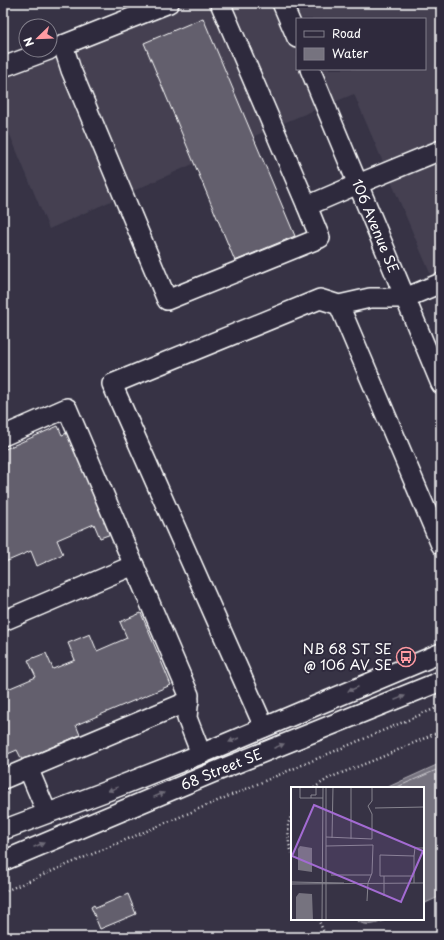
<svg xmlns="http://www.w3.org/2000/svg" width="444" height="940" viewBox="0 0 444 940" font-family="'Playpen Sans',sans-serif">
  <style>
    .built { fill: #444051; fill-rule: evenodd }
    .water { fill: #76737f; stroke: #adabb2 }
    .lines { fill: none; stroke-linecap: round; stroke-linejoin: round }
    .shore { stroke: #c8c7cc; stroke-width: 1 }
    .building { fill: #635f6d; stroke: #fff }
    .minor-casing { stroke: #fff; stroke-width: 22 }
    .path { stroke: #fff; stroke-width: 2.5; stroke-dasharray: 1 3; stroke-linecap: butt }
    .minor { stroke: #2f2a3d; stroke-width: 19 }
    .oneway { fill: #6d6a77 }
    .labels { text-anchor: middle; stroke-width: 4; stroke-linejoin: round; paint-order: stroke }
    .street-label { font-size: 14px; fill: #fff; stroke: #2f2a3d }
    .poi-label { font-size: 14px; fill: #fff; stroke: #2f2a3d; text-anchor: end }
    .inset-road { fill: none; stroke: #87858f; stroke-width: 1 }
    .view { fill: #a36bd2; fill-opacity: 0.15; stroke: #a36bd2; stroke-width: 2 }
    .inset-edge { fill: none; stroke: #fff; stroke-width: 2 }
  </style>
  <rect width="100%" height="100%" fill="#373345"/>
  <filter id="ink" filterUnits="userSpaceOnUse"><feTurbulence type="fractalNoise" baseFrequency=".025" numOctaves="2"/><feDisplacementMap in="SourceGraphic" scale="8" xChannelSelector="R" yChannelSelector="G"/><feConvolveMatrix kernelMatrix="1 2 1 2 8 2 1 2 1" color-interpolation-filters="sRGB"/></filter>
  <g filter="url(#ink)">
    <path class="built" d="M 152,3 L 441,3 L 441,299 L 354,94 L 288,121 L 49,229 L 3,118 L 3,69 ZM 297,19 L 425,19 L 425,69 L 297,69 Z"/>
    <g class="water">
      <polygon points="441,763 441,896 423,904 423,788 386,788"/>
      <path d="M 355,919 L 388,919 C 377,924 365,928 355,919 Z"/>
    </g>
    <g class="lines">
      <polyline class="shore" points="395,788 441,768"/>
    </g>
    <g class="building">
      <polygon points="203,18 295,236 235,261 144,43"/>
      <polygon points="58,426 62,435 70,432 114,533 100,538 94,524 57,540 63,554 37,566 31,551 3,563 3,450"/>
      <polygon points="141,613 171,685 76,725 80,735 22,760 17,750 3,756 3,690 3,691 36,677 28,660 46,653 53,669 75,660 68,643 90,634 97,651 127,638 120,622"/>
      <polygon points="128,894 136,914 100,929 91,907 94,905 96,908"/>
    </g>
    <g class="lines">
      <g class="minor-casing">
        <g id="minor">
          <polyline points="169,3 63,45 71,70 167,300 320,238 307,206 358,184 441,150"/>
          <polyline points="220,3 307,206"/>
          <polyline points="282,3 297,38"/>
          <polyline points="3,67 49,50"/>
          <path id="s1" d="M 310,69 L 441,384"/>
          <polyline points="339,305 441,545"/>
          <polyline points="3,436 67,408 189,695 187,718 201,754"/>
          <polyline points="3,621 134,565"/>
          <polyline points="264,727 112,384 320,299 339,305 370,298 405,298 441,283"/>
          <polyline points="28,768 47,813"/>
          <polyline points="3,779 189,701"/>
          <polyline points="3,830 107,791 201,754 441,653"/>
          <path id="s2" d="M 3,861 L 212,773 L 441,681"/>
        </g>
      </g>
      <g class="path">
        <polyline points="314,788 329,778 382,757 441,731"/>
        <polyline points="292,814 288,824 289,844 292,853"/>
        <polyline points="3,892 441,706"/>
        <polyline points="318,919 326,937"/>
      </g>
      <use href="#minor" class="minor"/>
    </g>
    <defs><path id="oneway-solid" d="M-6-.8H1V-3.2L6.5 0L1 3.2V.8H-6Z"/></defs>
    <g class="oneway">
      <use href="#oneway-solid" transform="translate(353 689) rotate(157)"/>
      <use href="#oneway-solid" transform="translate(400 698) rotate(-22)"/>
      <use href="#oneway-solid" transform="translate(234 740) rotate(157)"/>
      <use href="#oneway-solid" transform="translate(279 746) rotate(-22)"/>
      <use href="#oneway-solid" transform="translate(113 789) rotate(158)"/>
      <use href="#oneway-solid" transform="translate(159 795) rotate(-23)"/>
      <use href="#oneway-solid" transform="translate(39 845) rotate(-23)"/>
    </g>
  </g>
  <defs>
    <g id="bus-ring" transform="scale(1)"><circle r="9.5" fill="#2f2a3d" stroke="#ff9aa2" stroke-width="1.5"/><path d="M-5-6H5V4H4V6H2V4H-2V6H-4V4H-5ZM-3.5-4V0h7V-4ZM-3.5 1.2v1.5H-2V1.2ZM2 1.2v1.5H3.5V1.2Z" fill="#ff9aa2"/></g>
  </defs>
  <g fill-rule="evenodd">
    <use href="#bus-ring" x="406" y="657"/>
  </g>
  <g class="labels">
    <g class="street-label">
      <text dy="5" stroke="none"><textPath href="#s1" startOffset="170">106 Avenue SE</textPath></text>
      <text dy="5" stroke="none"><textPath href="#s2" startOffset="237">68 Street SE</textPath></text>
    </g>
    <g class="poi-label">
      <text x="392" y="654">NB 68 ST SE<tspan x="392" dy="16">@ 106 AV SE</tspan></text>
    </g>
  </g>
  <g transform="translate(291 787)">
    <rect width="133" height="133" fill="#373345"/>
    <path d="M 9,59 L 21,61 L 21,85 L 7,83 L 7,62 ZM 8,106 L 21,107 L 22,133 L 5,133 L 5,110 Z" fill="#76737f"/>
    <path class="inset-road" d="M 9,0 L 9,11 L 32,11M 20,11 L 20,8 L 25,8 L 25,0M 84,21 L 133,20M 35,50 L 81,52 L 81,27 L 77,19 L 81,14 L 81,0M 41,51 L 42,0M 60,52 L 60,0M 35,59 L 82,58 L 81,86 L 77,96 L 76,114M 123,69 L 124,61 L 133,61M 40,88 L 80,88M 93,89 L 123,89M 0,95 L 53,96M 0,97 L 133,96M 93,109 L 93,89 L 89,89 L 89,68 L 123,69 L 123,96M 31,133 L 32,0M 35,133 L 35,0"/>
    <path class="view" d="M 23,18 L 132,64 L 110,115 L 1,69 Z"/>
    <rect width="133" height="133" class="inset-edge"/>
  </g>
  <rect width="444" height="940" fill="none" stroke="#2f2a3d" stroke-width="16"/>
  <rect x="8" y="8" width="428" height="924" fill="none" stroke="#fff" stroke-width="1.5" filter="url(#ink)"/>
  <rect x="296" y="18" width="130" height="52" fill="#2f2a3d" stroke="#827f8b"/>
  <rect x="304" y="31" width="20" height="6" fill="#2f2a3d" stroke="#827f8b"/>
  <text x="332" y="38" font-size="12" fill="#ffffff">Road</text>
  <rect x="304" y="48" width="20" height="12" fill="#76737f" stroke="#827f8b"/>
  <text x="332" y="58" font-size="12" fill="#ffffff">Water</text>
  <g transform="translate(38 38) rotate(247)"><circle r="19" fill="#2f2a3d" stroke="#827f8b"/>
  <path d="M0-3L7 15L0 10L-7 15Z" fill="#ff9aa2"/>
  <text y="-6" font-size="11" font-weight="bold" text-anchor="middle" fill="#ffffff">N</text>
  </g>
</svg>
